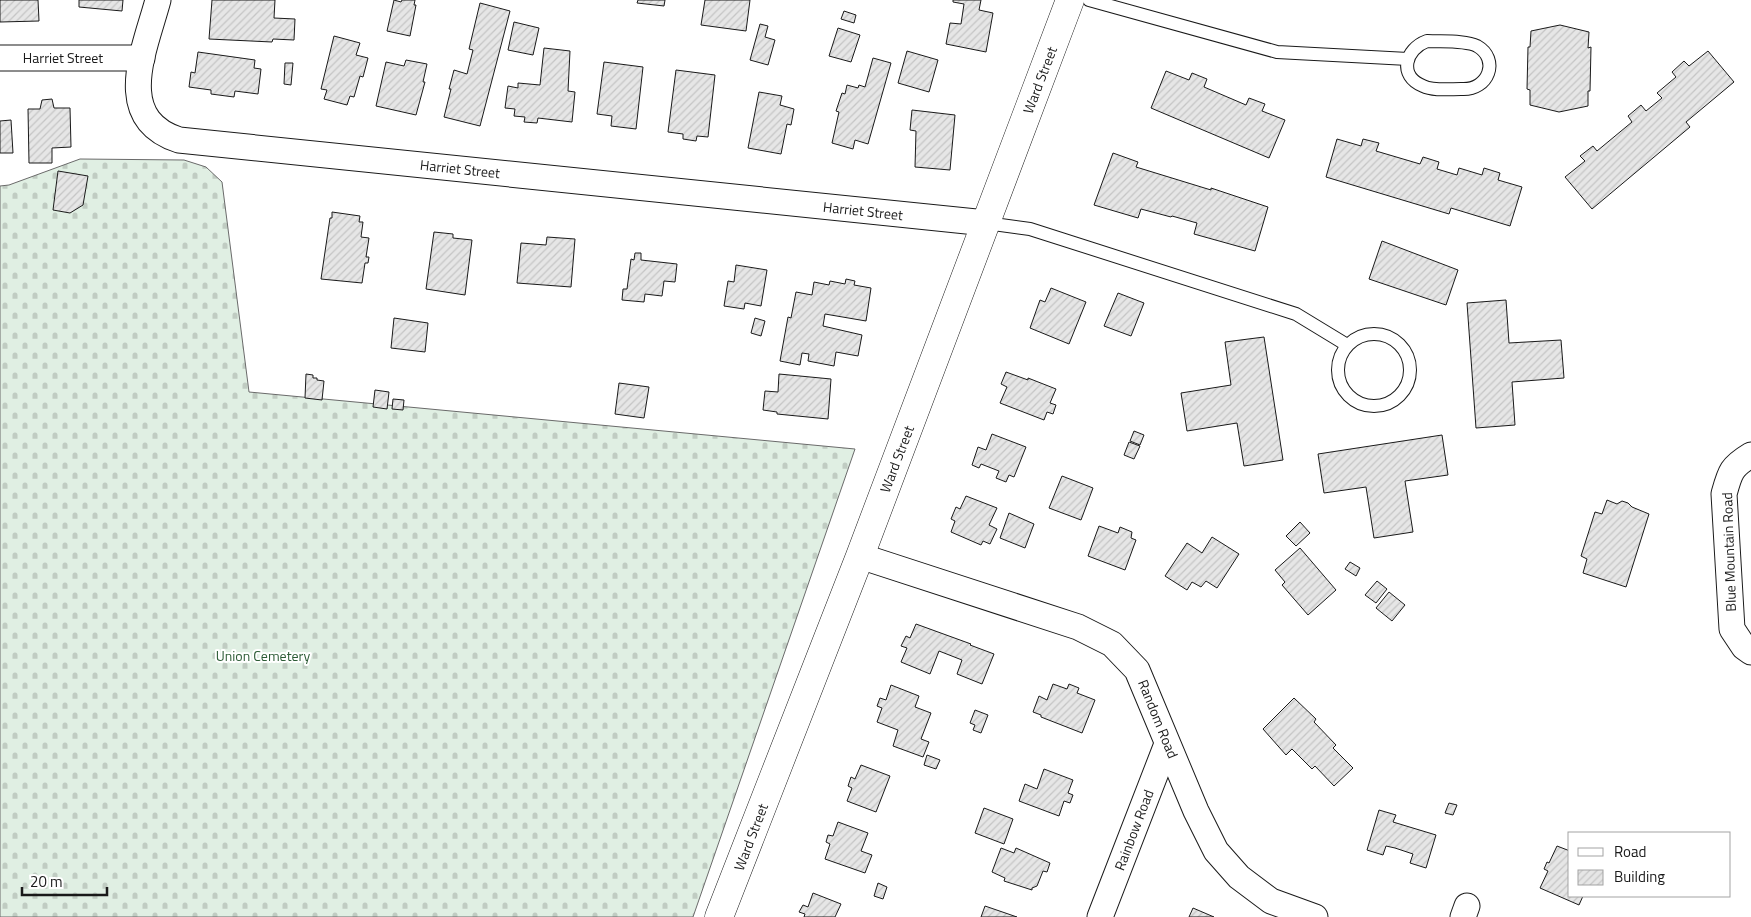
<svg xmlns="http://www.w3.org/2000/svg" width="1751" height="917" viewBox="0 0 1751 917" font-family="'Titillium Web',sans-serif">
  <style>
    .cemetery { fill: url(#cemetery-stones); stroke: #6a6a6a }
    .building { fill: url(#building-hatch); stroke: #1a1a1a }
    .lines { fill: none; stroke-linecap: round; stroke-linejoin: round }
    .lane-casing { stroke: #1a1a1a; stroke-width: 14 }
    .street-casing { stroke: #1a1a1a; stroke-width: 27 }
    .secondary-casing { stroke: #1a1a1a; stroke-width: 29 }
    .lane { stroke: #fff; stroke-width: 12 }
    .street { stroke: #fff; stroke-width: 25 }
    .secondary { stroke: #fff; stroke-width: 28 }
    .labels { text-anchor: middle; stroke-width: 4; stroke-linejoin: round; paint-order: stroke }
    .street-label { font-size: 14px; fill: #1a1a1a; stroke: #fff }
    .park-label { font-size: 14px; fill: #2b5a34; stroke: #fff }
  </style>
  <defs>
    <pattern id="cemetery-stones" width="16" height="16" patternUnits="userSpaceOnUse" patternTransform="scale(1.25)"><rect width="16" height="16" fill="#e0efe3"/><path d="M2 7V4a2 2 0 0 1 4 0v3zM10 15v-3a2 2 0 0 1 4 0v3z" fill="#c0ccc2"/></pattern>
    <pattern id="building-hatch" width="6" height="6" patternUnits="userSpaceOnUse" patternTransform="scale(1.25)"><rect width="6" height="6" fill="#e6e6e6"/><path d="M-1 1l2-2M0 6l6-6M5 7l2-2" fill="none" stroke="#c5c5c5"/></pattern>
  </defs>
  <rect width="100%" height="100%" fill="#fff"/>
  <polygon class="cemetery" points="80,159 184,160 206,167 222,182 249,392 855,449 693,917 0,917 0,186 9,185"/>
  <g class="building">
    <polygon points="0,0 38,0 39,21 0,22"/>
    <polygon points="79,0 123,0 122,11 79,7"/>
    <polygon points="212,0 275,0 274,18 295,19 294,40 273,39 272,42 209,39"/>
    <polygon points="394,0 401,2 402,0 415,0 414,5 416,5 410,36 387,31"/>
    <polygon points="638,0 665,0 664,6 637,3"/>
    <polygon points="705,0 750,0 746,31 701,25"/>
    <polygon points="953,0 981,0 979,10 993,13 986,52 946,44 950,23 961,24 964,4 953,2"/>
    <polygon points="480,3 510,11 480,126 444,117 451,89 449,89 454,70 467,74 473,50 469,49"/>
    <polygon points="844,11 856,15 854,23 841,19"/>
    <polygon points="514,22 539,28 533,55 508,50"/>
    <polygon points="760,24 768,26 765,37 775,40 768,65 750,60"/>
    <polygon points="1560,25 1589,32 1588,48 1591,47 1590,91 1588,91 1588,106 1559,112 1530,105 1530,90 1527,89 1528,47 1530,47 1531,31"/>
    <polygon points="838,28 860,35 851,62 829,56"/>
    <polygon points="334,36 360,43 356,55 368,58 363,77 360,76 354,97 350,96 347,105 324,99 327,90 321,89"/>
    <polygon points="544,48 570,51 568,91 575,92 572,122 538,118 537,123 524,122 525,117 514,116 515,109 505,108 508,86 518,88 518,83 540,85"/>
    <polygon points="907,51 938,60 929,92 898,83"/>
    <polygon points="1708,51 1734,82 1686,122 1690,127 1592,209 1565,177 1585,161 1580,156 1593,146 1597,151 1632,122 1628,116 1641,105 1646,111 1662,98 1657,93 1676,77 1672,72 1684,61 1689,66"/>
    <polygon points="198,52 255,60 254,68 261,69 258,94 235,91 234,97 211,94 211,90 189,87 191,72 195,73"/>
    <polygon points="873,58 891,63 868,144 855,140 853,149 832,143 839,112 836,111 842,93 845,94 847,85 858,88 859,85 865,87"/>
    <polygon points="406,60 427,64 423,82 425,82 416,115 376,106 386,62 404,66"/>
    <polygon points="604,62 643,67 636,129 611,126 612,116 597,114"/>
    <polygon points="285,63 293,63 291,85 284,84"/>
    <polygon points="676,70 715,75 708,137 697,136 696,141 683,139 683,134 668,132"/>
    <polygon points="1166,71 1189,80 1192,73 1207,79 1204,87 1246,105 1249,98 1265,104 1262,111 1285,120 1269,158 1151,108"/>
    <polygon points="759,92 782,96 780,105 794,109 791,125 787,124 781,154 748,148"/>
    <polygon points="52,99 54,108 70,108 71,147 52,148 52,163 29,163 28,109 40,109 42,100"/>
    <polygon points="912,110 955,115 950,170 915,167 916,131 910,130"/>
    <polygon points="11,120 13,153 0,153 0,121"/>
    <polygon points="1337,139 1361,146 1363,139 1379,143 1376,151 1420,164 1423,157 1439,162 1437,169 1457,175 1459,168 1482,175 1484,168 1500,173 1498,180 1522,187 1510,226 1451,208 1449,214 1326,177"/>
    <polygon points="1113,153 1138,162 1136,167 1211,190 1211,188 1268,207 1255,251 1194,234 1197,223 1172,216 1171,217 1141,209 1138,218 1094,205"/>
    <polygon points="58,171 88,176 83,205 70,213 53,210"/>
    <polygon points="332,212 360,216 359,222 363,222 361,237 369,238 366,257 369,257 368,263 365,263 362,283 321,279 330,218 332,218"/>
    <polygon points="434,232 453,234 453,238 472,240 465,295 426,289"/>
    <polygon points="547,237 575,239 571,287 517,283 521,243 546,245"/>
    <polygon points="1382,241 1458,270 1446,305 1369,279"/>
    <polygon points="635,253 641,253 641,260 677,264 675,282 664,281 662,296 645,294 644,302 622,300 623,289 627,289 631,259 634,260"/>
    <polygon points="736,265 767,270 761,306 745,303 744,309 724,306 728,281 734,282"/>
    <polygon points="846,279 855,281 854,285 871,288 866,321 825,314 823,326 862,335 858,356 836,352 834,366 808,361 809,354 802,353 800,365 780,361 788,317 791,318 796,292 812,295 814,282 829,285 830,281 845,284"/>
    <polygon points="1051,288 1086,302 1069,344 1030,328 1040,300 1045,302"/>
    <polygon points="1118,293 1144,303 1131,336 1104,326"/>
    <polygon points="1506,300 1509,343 1561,340 1564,378 1512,382 1515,425 1476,428 1467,303"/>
    <polygon points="394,318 428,323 425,352 391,348"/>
    <polygon points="755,318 765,321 761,336 751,333"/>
    <polygon points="1264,337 1283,460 1244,466 1237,423 1187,431 1181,393 1231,385 1225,342"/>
    <polygon points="1006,372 1028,380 1028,378 1056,389 1050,403 1056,405 1053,414 1047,412 1044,420 1000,403 1007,387 1001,384"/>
    <polygon points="306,374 313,375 313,378 317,378 317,380 324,381 322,400 305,398"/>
    <polygon points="779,374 831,379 828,419 777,414 777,412 763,410 765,391 778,392"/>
    <polygon points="619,383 649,387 644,418 615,414"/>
    <polygon points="375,390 389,392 387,409 373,407"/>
    <polygon points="393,399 404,400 403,410 392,409"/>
    <polygon points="1134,431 1144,435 1140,445 1130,441"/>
    <polygon points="992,434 1026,447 1014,477 1009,475 1006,482 996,478 999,471 981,464 979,468 972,465 978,447 986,450"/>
    <polygon points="1442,435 1448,475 1405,481 1413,532 1374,538 1366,487 1324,493 1318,454"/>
    <polygon points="1129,442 1140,446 1134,459 1124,455"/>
    <polygon points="1062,476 1093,488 1081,520 1049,508"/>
    <polygon points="966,496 997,508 989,525 997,529 990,544 983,541 981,545 951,532 955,521 951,519 956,507 960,509"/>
    <polygon points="1607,500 1617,504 1622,501 1628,503 1632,507 1649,514 1626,587 1583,573 1587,559 1581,556 1595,512 1602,514"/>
    <polygon points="1009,513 1034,524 1025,548 1000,538"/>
    <polygon points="1300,522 1310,533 1296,546 1286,536"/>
    <polygon points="1099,526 1118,533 1120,527 1132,532 1131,538 1136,540 1125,570 1088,556"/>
    <polygon points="1212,537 1239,554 1217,588 1206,581 1201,587 1192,582 1187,590 1165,576 1187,543 1202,553"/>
    <polygon points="1300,548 1336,590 1308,615 1282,585 1285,582 1275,570"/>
    <polygon points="1350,562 1360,568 1356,576 1345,569"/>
    <polygon points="1377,581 1387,589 1376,603 1365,595"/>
    <polygon points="1389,592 1405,605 1392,621 1376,608"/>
    <polygon points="916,624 971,644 970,645 994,654 982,684 957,674 962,660 939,651 930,674 901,662 907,648 901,646 906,636 910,638"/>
    <polygon points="1053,684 1067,689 1069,684 1079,688 1077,693 1095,700 1082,733 1041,717 1041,715 1033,712 1039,696 1047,700"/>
    <polygon points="891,685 919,696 915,707 931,713 921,739 929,742 923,757 893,746 898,730 877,722 882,708 877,706 880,698 886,700"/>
    <polygon points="1294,698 1316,719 1314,722 1336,745 1333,748 1353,768 1334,786 1315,766 1312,769 1292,749 1286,755 1263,729"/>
    <polygon points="975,710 988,715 981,733 973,730 975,725 970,723"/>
    <polygon points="927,755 940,760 936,769 924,765"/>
    <polygon points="861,765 890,776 876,812 847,801 852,788 848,786 851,777 855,779"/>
    <polygon points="1044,769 1073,780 1068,793 1073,795 1070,803 1064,801 1059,816 1019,801 1025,784 1037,789"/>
    <polygon points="1449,803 1457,805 1453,815 1445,813"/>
    <polygon points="984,808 1013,819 1004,844 975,833"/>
    <polygon points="1379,810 1396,815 1393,822 1436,835 1426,868 1410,863 1413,854 1395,848 1386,846 1383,855 1367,850"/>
    <polygon points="838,822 868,833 861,851 872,855 865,873 825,859 830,844 826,842 828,835 833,836"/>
    <polygon points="1557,846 1570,851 1570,896 1583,896 1579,905 1540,888 1548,871 1544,869 1547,862 1549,863"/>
    <polygon points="1001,848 1014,853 1016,848 1050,863 1047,872 1043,871 1037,886 1032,888 1032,890 1004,881 1005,878 992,872"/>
    <polygon points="878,883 887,887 883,899 874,896"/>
    <polygon points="813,893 841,904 835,917 804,917 805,914 799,912 803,905 808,907"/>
    <polygon points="985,906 1017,917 981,917"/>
    <polygon points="1193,908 1214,917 1189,917"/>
  </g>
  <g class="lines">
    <g class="lane-casing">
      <g id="lane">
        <polyline points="1089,0 1277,52 1408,59"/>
        <path d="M 1427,41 C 1441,42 1465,40 1477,46 C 1500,59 1489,91 1461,89 C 1450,89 1433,91 1423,86 C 1398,76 1405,49 1427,41 Z"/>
        <polyline points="986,223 1030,229 1296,314 1347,345"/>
        <circle cx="1374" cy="370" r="36"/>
      </g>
    </g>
    <g class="street-casing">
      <g id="street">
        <path d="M 158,0 C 145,49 112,118 179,140 L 986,223"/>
        <polyline points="0,58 142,58"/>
        <path d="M 1751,455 C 1731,467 1730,472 1724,494 L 1732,629 L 1744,647 L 1751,652"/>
        <polyline points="860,556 1078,627 1112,644 1137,670 1196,811 1216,851 1239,877 1271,901 1315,917"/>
        <polyline points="1100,917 1167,744"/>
        <polyline points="1463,917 1467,906"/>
      </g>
    </g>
    <g class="secondary-casing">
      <polyline id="secondary" points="719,917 860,556 1070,0"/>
    </g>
    <use href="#lane" class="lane"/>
    <use href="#street" class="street"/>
    <use href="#secondary" class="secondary"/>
  </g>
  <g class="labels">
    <g class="street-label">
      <text x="63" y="63">Harriet Street</text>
      <text transform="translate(1040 80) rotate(-69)" y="5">Ward Street</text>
      <text transform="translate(460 169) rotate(6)" y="5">Harriet Street</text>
      <text transform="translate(863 211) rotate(6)" y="5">Harriet Street</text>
      <text transform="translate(897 459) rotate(-69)" y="5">Ward Street</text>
      <text transform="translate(1729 552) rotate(-92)" y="5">Blue Mountain Road</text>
      <text transform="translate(1158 719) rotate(68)" y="5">Random Road</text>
      <text transform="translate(1134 830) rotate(-69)" y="5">Rainbow Road</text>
      <text transform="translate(751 837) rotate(-69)" y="5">Ward Street</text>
    </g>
    <g class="park-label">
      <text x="263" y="661">Union Cemetery</text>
    </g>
  </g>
  <rect x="1568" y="832" width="162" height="65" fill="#ffffff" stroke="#a3a3a3"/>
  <rect x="1578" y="848" width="25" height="8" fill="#ffffff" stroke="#a3a3a3"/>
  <text x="1614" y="857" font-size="15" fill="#1a1a1a">Road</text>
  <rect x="1578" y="870" width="25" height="15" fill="url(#building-hatch)" stroke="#a3a3a3"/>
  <text x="1614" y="882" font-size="15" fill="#1a1a1a">Building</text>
  <path d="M22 887v8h85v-8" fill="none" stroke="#1a1a1a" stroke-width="2.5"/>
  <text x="30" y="887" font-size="15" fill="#1a1a1a" stroke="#ffffff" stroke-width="4" paint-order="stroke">20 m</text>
</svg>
